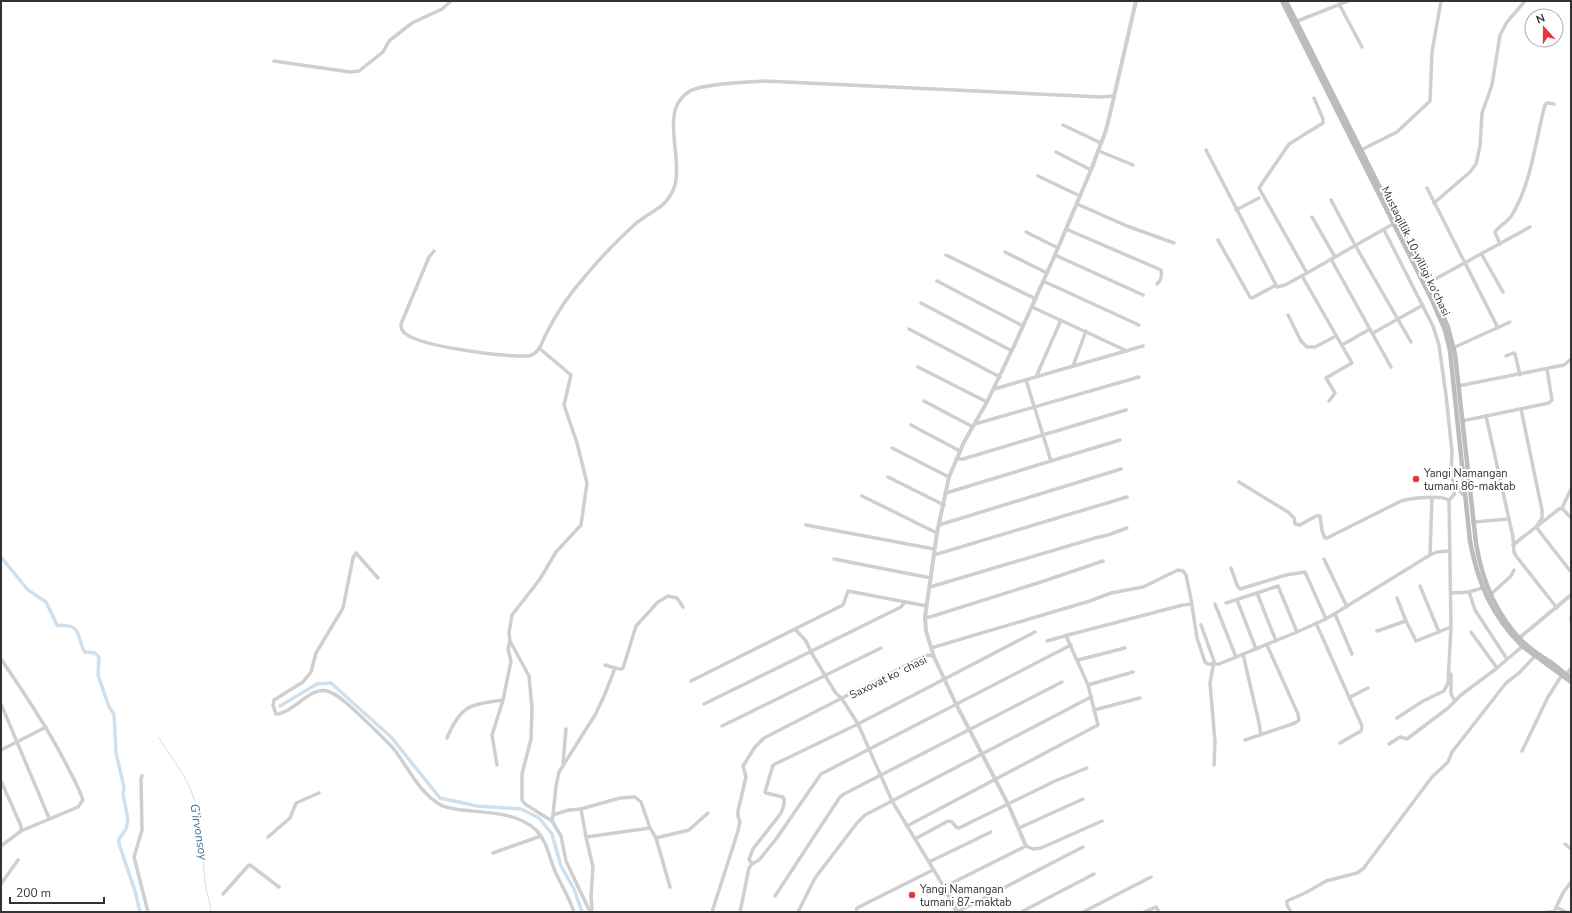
<svg xmlns="http://www.w3.org/2000/svg" width="1572" height="913" viewBox="0 0 1572 913" font-family="'Nunito Sans',sans-serif">
  <style>
    .lines { fill: none; stroke-linecap: round; stroke-linejoin: round }
    .stream { stroke: #cee0ee; stroke-width: 1 }
    .canal { stroke: #cee0ee; stroke-width: 3.5 }
    .minor { stroke: #cfcfcf; stroke-width: 3.5 }
    .tertiary { stroke: #cfcfcf; stroke-width: 4 }
    .secondary { stroke: #bcbcbc; stroke-width: 4.5 }
    .poi-dot { fill: #e7363a; stroke: #fff; stroke-width: 1.5 }
    .labels { text-anchor: middle; stroke-width: 4; stroke-linejoin: round; paint-order: stroke }
    .street-label { font-size: 11px; fill: #323232; stroke: #fff }
    .poi-label { font-size: 11px; fill: #323232; stroke: #fff; text-anchor: start }
    .water-label { font-size: 12px; font-style: italic; fill: #3e7097; stroke: #fff }
  </style>
  <rect width="100%" height="100%" fill="#fff"/>
  <g class="lines">
    <path class="stream" d="M 159,738 C 170,756 186,775 193,796 C 202,823 202,854 205,882 C 206,892 210,901 211,912"/>
    <g class="canal">
      <path d="M 1,557 L 28,590 L 46,602 L 57,625 C 61,626 68,625 72,627 C 81,631 79,645 85,652 L 95,653 L 99,657 L 98,675 L 109,707 L 114,714 L 116,753 L 124,787 L 123,794 L 128,819 L 126,829 L 119,839 L 119,844 L 135,891 L 140,912"/>
      <polyline points="280,706 317,684 331,683 391,737 440,798 477,806 521,809 539,818 552,834 561,866 574,889 582,912"/>
    </g>
    <g class="minor">
      <polyline points="1339,4 1362,47"/>
      <polyline points="1295,22 1348,1"/>
      <polyline points="274,61 350,72 359,71 383,52 389,41 412,23 442,9 451,1"/>
      <polyline points="1063,125 1101,143"/>
      <polyline points="1206,150 1277,287 1285,285 1307,273 1393,224"/>
      <polyline points="1361,150 1397,132 1430,101 1432,52 1441,1"/>
      <polyline points="1099,151 1133,165"/>
      <polyline points="1056,152 1091,170"/>
      <polyline points="1038,176 1080,196"/>
      <polyline points="1427,188 1498,328"/>
      <polyline points="1331,200 1355,245 1411,342"/>
      <polyline points="1434,203 1470,172 1476,164 1480,146 1482,113 1492,85 1500,35 1507,22 1525,1"/>
      <polyline points="1077,204 1127,226 1174,243"/>
      <polyline points="1236,210 1259,198"/>
      <polyline points="1312,217 1335,257"/>
      <path d="M 1066,229 L 1161,270 C 1162,275 1161,281 1157,284"/>
      <polyline points="1384,230 1433,326 1439,345 1446,395 1452,452 1451,476 1455,485 1454,495 1449,500"/>
      <polyline points="1026,232 1058,248"/>
      <polyline points="1218,240 1250,297 1252,298 1276,285"/>
      <path d="M 1500,244 L 1495,232 C 1500,225 1508,222 1512,215 C 1532,182 1535,141 1545,105 L 1547,103 L 1554,104"/>
      <path d="M 434,251 L 429,257 L 401,324 C 401,328 402,332 406,334 C 422,347 506,357 529,356 C 539,353 541,345 545,336 C 556,313 570,293 587,274 C 601,257 617,241 633,226 C 650,210 667,210 675,185 C 682,160 664,118 681,99 C 683,96 687,93 690,91 C 705,83 747,82 765,81 L 1101,97 L 1114,96"/>
      <polyline points="1005,252 1047,273"/>
      <polyline points="946,255 1036,299"/>
      <polyline points="1055,255 1143,295"/>
      <polyline points="1482,255 1503,292"/>
      <polyline points="1331,259 1391,367"/>
      <polyline points="1307,273 1259,188 1289,144 1323,123 1323,119 1314,98"/>
      <polyline points="1302,276 1352,363 1326,378 1335,393 1329,401"/>
      <polyline points="937,281 1023,326"/>
      <polyline points="1043,281 1139,325"/>
      <polyline points="1428,283 1530,227"/>
      <polyline points="921,303 1012,351"/>
      <polyline points="1032,307 1127,351"/>
      <polyline points="1288,315 1301,341 1307,347 1315,347 1336,336"/>
      <polyline points="909,329 1000,377"/>
      <polyline points="1373,333 1423,305"/>
      <polyline points="1342,345 1370,329"/>
      <polyline points="539,348 571,375 564,405 577,443 587,483 581,525 556,552 540,579 512,615 509,633 510,641 529,676 532,708 531,739 522,774 522,800 525,804 552,821"/>
      <polyline points="1453,348 1510,322"/>
      <polyline points="1506,356 1513,353 1515,354 1520,375"/>
      <polyline points="1073,366 1086,331"/>
      <polyline points="918,367 987,402"/>
      <polyline points="1036,377 1061,320"/>
      <polyline points="1026,380 1051,461"/>
      <polyline points="1458,386 1564,365 1571,359"/>
      <polyline points="994,389 1143,346"/>
      <polyline points="924,401 973,427"/>
      <polyline points="1521,409 1542,510 1542,518 1536,527 1571,572"/>
      <polyline points="1486,416 1513,537 1514,552 1516,556 1557,608"/>
      <polyline points="1462,421 1549,403 1552,400 1547,369"/>
      <polyline points="975,424 1139,377"/>
      <polyline points="911,425 960,451"/>
      <polyline points="892,448 949,477"/>
      <polyline points="956,459 963,459 1126,410"/>
      <polyline points="888,477 944,505"/>
      <path d="M 1239,482 L 1288,512 L 1294,518 L 1295,524 L 1300,525 L 1316,516 L 1320,516 L 1322,531 L 1325,538 L 1327,538 L 1401,501 C 1411,498 1440,495 1449,500"/>
      <polyline points="1455,485 1466,498"/>
      <polyline points="946,493 1120,440"/>
      <polyline points="862,496 937,533"/>
      <polyline points="1562,508 1571,489"/>
      <polyline points="1473,522 1509,519"/>
      <polyline points="806,525 934,549"/>
      <polyline points="939,525 1121,469"/>
      <polyline points="1513,545 1559,509 1562,508 1571,518"/>
      <polyline points="934,555 1127,497"/>
      <polyline points="1430,555 1432,498"/>
      <polyline points="834,559 931,578"/>
      <polyline points="1324,559 1347,607"/>
      <polyline points="1231,568 1237,585 1240,589 1286,575 1305,572 1326,619"/>
      <path d="M 378,578 L 356,553 L 353,558 L 343,608 L 316,653 L 311,672 L 303,682 L 274,700 L 273,705 L 276,714 C 294,713 310,686 327,691 C 337,694 344,701 352,708 C 366,721 380,734 393,748 C 408,767 418,791 439,804 C 445,808 454,809 462,810 C 487,813 517,812 536,830 C 547,841 549,857 555,871 C 561,885 569,897 574,912"/>
      <polyline points="1420,586 1439,632"/>
      <polyline points="930,587 1095,538 1108,535 1127,528"/>
      <polyline points="1469,592 1475,610 1507,659"/>
      <polyline points="1257,593 1278,586 1297,632"/>
      <polyline points="1451,593 1469,592 1482,588"/>
      <polyline points="1489,596 1511,576 1514,570"/>
      <polyline points="1397,598 1406,621 1416,641 1451,627"/>
      <polyline points="1237,600 1256,649"/>
      <polyline points="1226,603 1257,593 1276,641"/>
      <polyline points="1215,604 1236,657"/>
      <polyline points="1335,614 1352,654"/>
      <polyline points="1571,616 1571,621"/>
      <polyline points="925,617 930,617 1044,581 1103,561"/>
      <polyline points="1316,623 1362,726 1361,731 1340,743"/>
      <polyline points="1201,625 1214,661 1210,683 1215,742 1214,765"/>
      <polyline points="795,629 806,641 811,652 835,692 842,699 858,724 892,801 944,887 1026,846 1033,849 1041,848 1102,821"/>
      <polyline points="1377,631 1406,621"/>
      <polyline points="1471,632 1497,668"/>
      <polyline points="1047,641 1068,635"/>
      <polyline points="931,648 1090,601 1111,593 1143,587 1178,570 1183,571 1186,575 1191,599 1197,638 1205,662 1208,664 1219,664 1297,632 1326,619 1430,555 1437,552 1450,551"/>
      <polyline points="1243,654 1259,723 1261,735"/>
      <path d="M 1,659 C 23,691 45,724 63,758 C 70,772 78,785 83,800 L 78,807 L 21,831"/>
      <polyline points="1078,660 1125,648"/>
      <polyline points="605,665 615,668"/>
      <polyline points="1451,674 1451,694 1455,701"/>
      <polyline points="1566,675 1571,668"/>
      <polyline points="691,681 843,605 848,591 927,606"/>
      <polyline points="1088,685 1133,672"/>
      <polyline points="1350,697 1368,688"/>
      <polyline points="1,704 49,818"/>
      <polyline points="704,704 901,607 905,602"/>
      <polyline points="1094,710 1140,698"/>
      <polyline points="1397,718 1423,701 1444,691 1448,683 1451,627 1449,500"/>
      <polyline points="722,726 881,648"/>
      <path d="M 447,738 C 461,705 469,705 503,700"/>
      <polyline points="1245,740 1295,723 1299,720 1298,714 1267,645"/>
      <polyline points="1389,744 1400,737 1407,739 1448,708 1461,695 1497,668 1524,645"/>
      <polyline points="1,750 46,727"/>
      <polyline points="1522,751 1548,697 1562,675"/>
      <polyline points="563,763 566,729"/>
      <polyline points="497,765 492,735 503,700 511,661 508,649 510,641"/>
      <polyline points="142,776 141,779 142,830 134,857 148,912"/>
      <polyline points="1,781 21,826 21,831 1,846"/>
      <polyline points="581,809 620,798 635,797 641,802 650,828"/>
      <polyline points="553,815 569,810 581,809 586,837 650,828 656,838 689,830 708,813"/>
      <polyline points="907,826 1098,725 1088,685 1067,638 1068,635 1183,605 1192,604"/>
      <polyline points="1019,828 1083,799"/>
      <polyline points="268,837 290,818 296,803 319,793"/>
      <polyline points="586,837 593,867 591,897 592,909 590,912"/>
      <polyline points="656,838 670,887"/>
      <polyline points="915,839 948,821 952,822 957,828 959,828 1055,781 1087,768"/>
      <polyline points="1565,844 1571,849"/>
      <polyline points="493,853 541,836"/>
      <polyline points="929,862 991,832"/>
      <path d="M 752,864 L 749,859 L 753,849 L 781,813 C 783,808 786,802 783,797 L 766,793 L 765,792 L 773,765 L 858,724 L 1035,632"/>
      <polyline points="1,884 18,860"/>
      <polyline points="223,894 248,866 250,865 279,887"/>
      <polyline points="775,896 840,797 844,794 1062,682"/>
      <polyline points="1556,907 1566,912"/>
      <polyline points="590,912 566,861 561,836 552,821 553,815 556,786 559,772 595,715 605,694 615,668 621,669 623,668 636,626 658,602 668,596 677,598 683,607"/>
      <polyline points="712,912 738,831 740,821 738,817 738,811 746,777 743,766 755,747 764,738 924,656 929,655 934,657"/>
      <polyline points="740,912 749,868 752,864 759,860 776,839 821,774 1071,645"/>
      <polyline points="798,912 815,878 857,823 865,815 1091,697"/>
      <polyline points="856,912 857,908 933,870"/>
      <polyline points="957,912 1083,847"/>
      <polyline points="1021,912 1094,874"/>
      <polyline points="1083,912 1151,877"/>
      <polyline points="1144,912 1156,907 1159,912"/>
      <polyline points="1291,912 1287,905 1287,901 1307,892 1326,881 1357,873 1363,869 1432,777 1448,762 1452,752 1506,683 1519,673 1535,656"/>
      <polyline points="1548,912 1554,912 1563,893 1571,882"/>
    </g>
    <g class="tertiary">
      <polyline points="1518,639 1571,595"/>
      <polyline points="1026,846 1008,804 956,704 934,657 926,631 925,617 937,533 949,477 964,442 987,402 1014,346 1055,255 1091,170 1106,130 1110,114 1136,1"/>
      <polyline points="944,887 957,912"/>
    </g>
    <g class="secondary">
      <path d="M 1282,1 L 1432,300 L 1445,330 L 1450,351 L 1470,541 C 1478,584 1492,616 1522,646 L 1571,682"/>
      <path d="M 1286,1 L 1428,283 L 1448,327 L 1455,354 L 1476,543 C 1482,581 1496,615 1524,643 C 1533,651 1542,657 1552,663 C 1558,668 1564,673 1571,678"/>
    </g>
  </g>
  <g class="poi-dot">
    <circle cx="1416" cy="479" r="4"/>
    <circle cx="912" cy="895" r="4"/>
  </g>
  <g class="labels">
    <g class="street-label">
      <text transform="translate(1416 251) rotate(64)" y="4">Mustaqillik 10-yilligi ko'chasi</text>
      <text transform="translate(888 677) rotate(-26)" y="4">Saxovat koʻchasi</text>
    </g>
    <g class="poi-label">
      <text x="1424" y="477">Yangi Namangan<tspan x="1424" dy="13">tumani 86-maktab</tspan></text>
      <text x="920" y="893">Yangi Namangan<tspan x="920" dy="13">tumani 87-maktab</tspan></text>
    </g>
    <g class="water-label">
      <text transform="translate(199 832) rotate(81)" y="4">G‘irvonsoy</text>
    </g>
  </g>
  <rect width="1572" height="913" fill="none" stroke="#323232" stroke-width="4"/>
  <g transform="translate(1544 28) rotate(339)"><circle r="19" fill="#ffffff" stroke="#adadad"/>
  <path d="M0-3L7 15L0 10L-7 15Z" fill="#e7363a"/>
  <text y="-6" font-size="11" font-weight="bold" text-anchor="middle" fill="#323232">N</text>
  </g>
  <path d="M10 897v6h94v-6" fill="none" stroke="#323232" stroke-width="2"/>
  <text x="16" y="897" font-size="12" fill="#323232" stroke="#ffffff" stroke-width="3" paint-order="stroke">200 m</text>
</svg>
